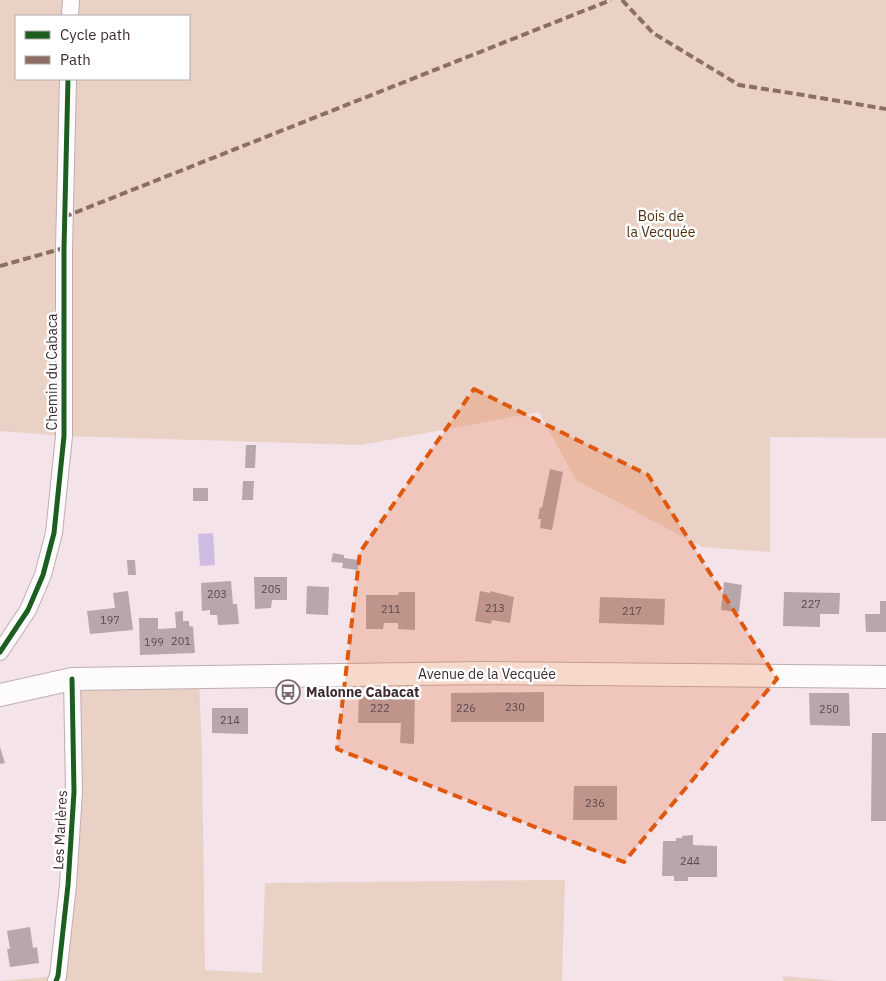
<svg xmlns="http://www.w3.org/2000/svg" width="886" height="981" viewBox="0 0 886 981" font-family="'IBM Plex Sans',sans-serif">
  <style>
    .green { fill: #ead1c5; fill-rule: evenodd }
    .water { fill: #cfbce5 }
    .building { fill: #b7a6ab }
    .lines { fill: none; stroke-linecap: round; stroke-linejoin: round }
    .minor-casing { stroke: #beaeb2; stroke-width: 18 }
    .secondary-casing { stroke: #beaeb2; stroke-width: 24 }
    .minor { stroke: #fdfbfc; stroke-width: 16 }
    .secondary { stroke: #fdfbfc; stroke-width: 22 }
    .quiet { stroke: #8d6e63; stroke-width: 4; stroke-dasharray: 8 4; stroke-linecap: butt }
    .cycleway-casing { stroke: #fff; stroke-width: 8 }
    .cycleway { stroke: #1b5e20; stroke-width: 5 }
    .marked { fill: #e0570e; fill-opacity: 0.2; stroke: #e0570e; stroke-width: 4; stroke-dasharray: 10 6; stroke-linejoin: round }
    .labels { text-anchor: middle; stroke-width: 5; stroke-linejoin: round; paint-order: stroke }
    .number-label { font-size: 11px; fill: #5c494f }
    .park-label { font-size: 14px; fill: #522f0f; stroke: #fff }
    .street-label { font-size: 14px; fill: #3e2a30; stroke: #fff }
    .poi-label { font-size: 14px; font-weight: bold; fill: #3e2a30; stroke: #fff; text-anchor: start }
  </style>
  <rect width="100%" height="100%" fill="#f4e3e8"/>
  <g class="green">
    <path d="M 0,0 L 886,0 L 886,438 L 770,437 L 770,552 L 702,547 L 576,480 L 539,412 L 361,445 L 64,436 L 0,431 ZM 16,16 L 189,16 L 189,79 L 16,79 Z"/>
    <polygon points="199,677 202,754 205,970 262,973 265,883 565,880 562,981 0,981 58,976 72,679"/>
    <polygon points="782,976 838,981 784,981"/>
  </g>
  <polygon class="water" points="213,533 215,565 200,566 198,534"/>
  <g class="building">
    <polygon points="246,445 256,445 255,468 245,468"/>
    <polygon points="550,469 563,472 552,530 540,528 541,519 538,519 540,507 542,508"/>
    <polygon points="243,481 254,481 253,500 242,500"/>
    <rect x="193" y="488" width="15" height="13"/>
    <polygon points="333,553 344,555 344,558 359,560 358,570 342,568 343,563 331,562"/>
    <polygon points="127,560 135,560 136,575 128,575"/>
    <polygon points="254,577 287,577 287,600 272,600 271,608 255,609"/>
    <polygon points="231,581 233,604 237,604 239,624 218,625 217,615 210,615 210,610 202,611 201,583"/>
    <polygon points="724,582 742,585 739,612 721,610"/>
    <polygon points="307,586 329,587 328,615 306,614"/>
    <polygon points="128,591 133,630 90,634 87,611 115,608 113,593"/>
    <polygon points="480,591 490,593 490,591 514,597 510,623 492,620 491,624 475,621"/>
    <polygon points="399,592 415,592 415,630 398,629 398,623 384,623 383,629 366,629 366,595 398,595"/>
    <polygon points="784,592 840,593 839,614 820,614 820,627 783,626"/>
    <polygon points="600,597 665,599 664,625 599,623"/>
    <polygon points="880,601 886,601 886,632 866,632 865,614 880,614"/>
    <polygon points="183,611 183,621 189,621 189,626 193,627 195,653 140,655 139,618 158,618 158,629 176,628 175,612"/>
    <polygon points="544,692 544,722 451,722 451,693"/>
    <polygon points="359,693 415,693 414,744 400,743 401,723 358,723"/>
    <polygon points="809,693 849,693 850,726 810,725"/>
    <polygon points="212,708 248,708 248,734 212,733"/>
    <polygon points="872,733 886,733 886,821 871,821"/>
    <polygon points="0,747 5,763 0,764"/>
    <polygon points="574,786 617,786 617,820 573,820"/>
    <polygon points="693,835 693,845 717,846 717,877 688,877 688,881 674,881 674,876 662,876 663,841 676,841 676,838 682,838 682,836"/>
    <polygon points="30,927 33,948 37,947 39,963 10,967 7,949 10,949 7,931"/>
  </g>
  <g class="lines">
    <g class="minor-casing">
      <g id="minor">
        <polyline points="70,16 71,0"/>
        <polyline points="0,652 28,610 43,575 54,533 64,436 64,248 68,79"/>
        <polyline points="56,981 58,976 68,885 74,792 72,679"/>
      </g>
    </g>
    <g class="secondary-casing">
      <polyline id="secondary" points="0,695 72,679 484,673 886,677"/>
    </g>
    <use href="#minor" class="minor"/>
    <use href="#secondary" class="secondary"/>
    <g class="quiet">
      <polyline points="622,0 653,33 739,85 803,95 886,109"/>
      <polyline points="64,217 611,0"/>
      <polyline points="0,266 64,248"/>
    </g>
    <g class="cycleway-casing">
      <g id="cycleway">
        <polyline points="0,652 28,610 43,575 54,533 64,436 64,248 68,79"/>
        <polyline points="56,981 58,976 68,885 74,792 72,679"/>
      </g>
    </g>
    <use href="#cycleway" class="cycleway"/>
  </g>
  <path class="marked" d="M 474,389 L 648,475 L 777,679 L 624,862 L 337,749 L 360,552 Z"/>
  <defs>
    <g id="bus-ring" transform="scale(1.25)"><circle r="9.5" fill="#fff" stroke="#7e6b70" stroke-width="1.5"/><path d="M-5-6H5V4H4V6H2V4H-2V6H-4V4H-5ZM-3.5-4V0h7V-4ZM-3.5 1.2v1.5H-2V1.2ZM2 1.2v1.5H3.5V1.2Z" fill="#7e6b70"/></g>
  </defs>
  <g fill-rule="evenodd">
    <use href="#bus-ring" x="288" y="692"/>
  </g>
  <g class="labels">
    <g class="number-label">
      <text x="271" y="593">205</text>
      <text x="217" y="598">203</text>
      <text x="811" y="608">227</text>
      <text x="495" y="612">213</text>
      <text x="391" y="613">211</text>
      <text x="632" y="615">217</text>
      <text x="110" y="624">197</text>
      <text x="181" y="645">201</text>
      <text x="154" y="646">199</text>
      <text x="515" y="711">230</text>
      <text x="380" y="712">222</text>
      <text x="466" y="712">226</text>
      <text x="829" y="713">250</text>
      <text x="230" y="724">214</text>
      <text x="595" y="807">236</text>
      <text x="690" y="865">244</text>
    </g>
    <g class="park-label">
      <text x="661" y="221">Bois de<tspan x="661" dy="16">la Vecquée</tspan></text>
    </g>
    <g class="street-label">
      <text transform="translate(52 372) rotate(-90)" y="5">Chemin du Cabaca</text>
      <text x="487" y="679">Avenue de la Vecquée</text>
      <text transform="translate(60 830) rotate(-87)" y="5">Les Marlères</text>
    </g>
    <g class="poi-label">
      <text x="306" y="697">Malonne Cabacat</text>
    </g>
  </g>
  <rect x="15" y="15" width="175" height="65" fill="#ffffff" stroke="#b2aaac"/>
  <rect x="25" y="31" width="25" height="8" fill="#1b5e20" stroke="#b2aaac"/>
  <text x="60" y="40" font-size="15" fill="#3e2a30">Cycle path</text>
  <rect x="25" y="56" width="25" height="8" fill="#8d6e63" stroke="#b2aaac"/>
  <text x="60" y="65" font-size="15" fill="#3e2a30">Path</text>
</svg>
